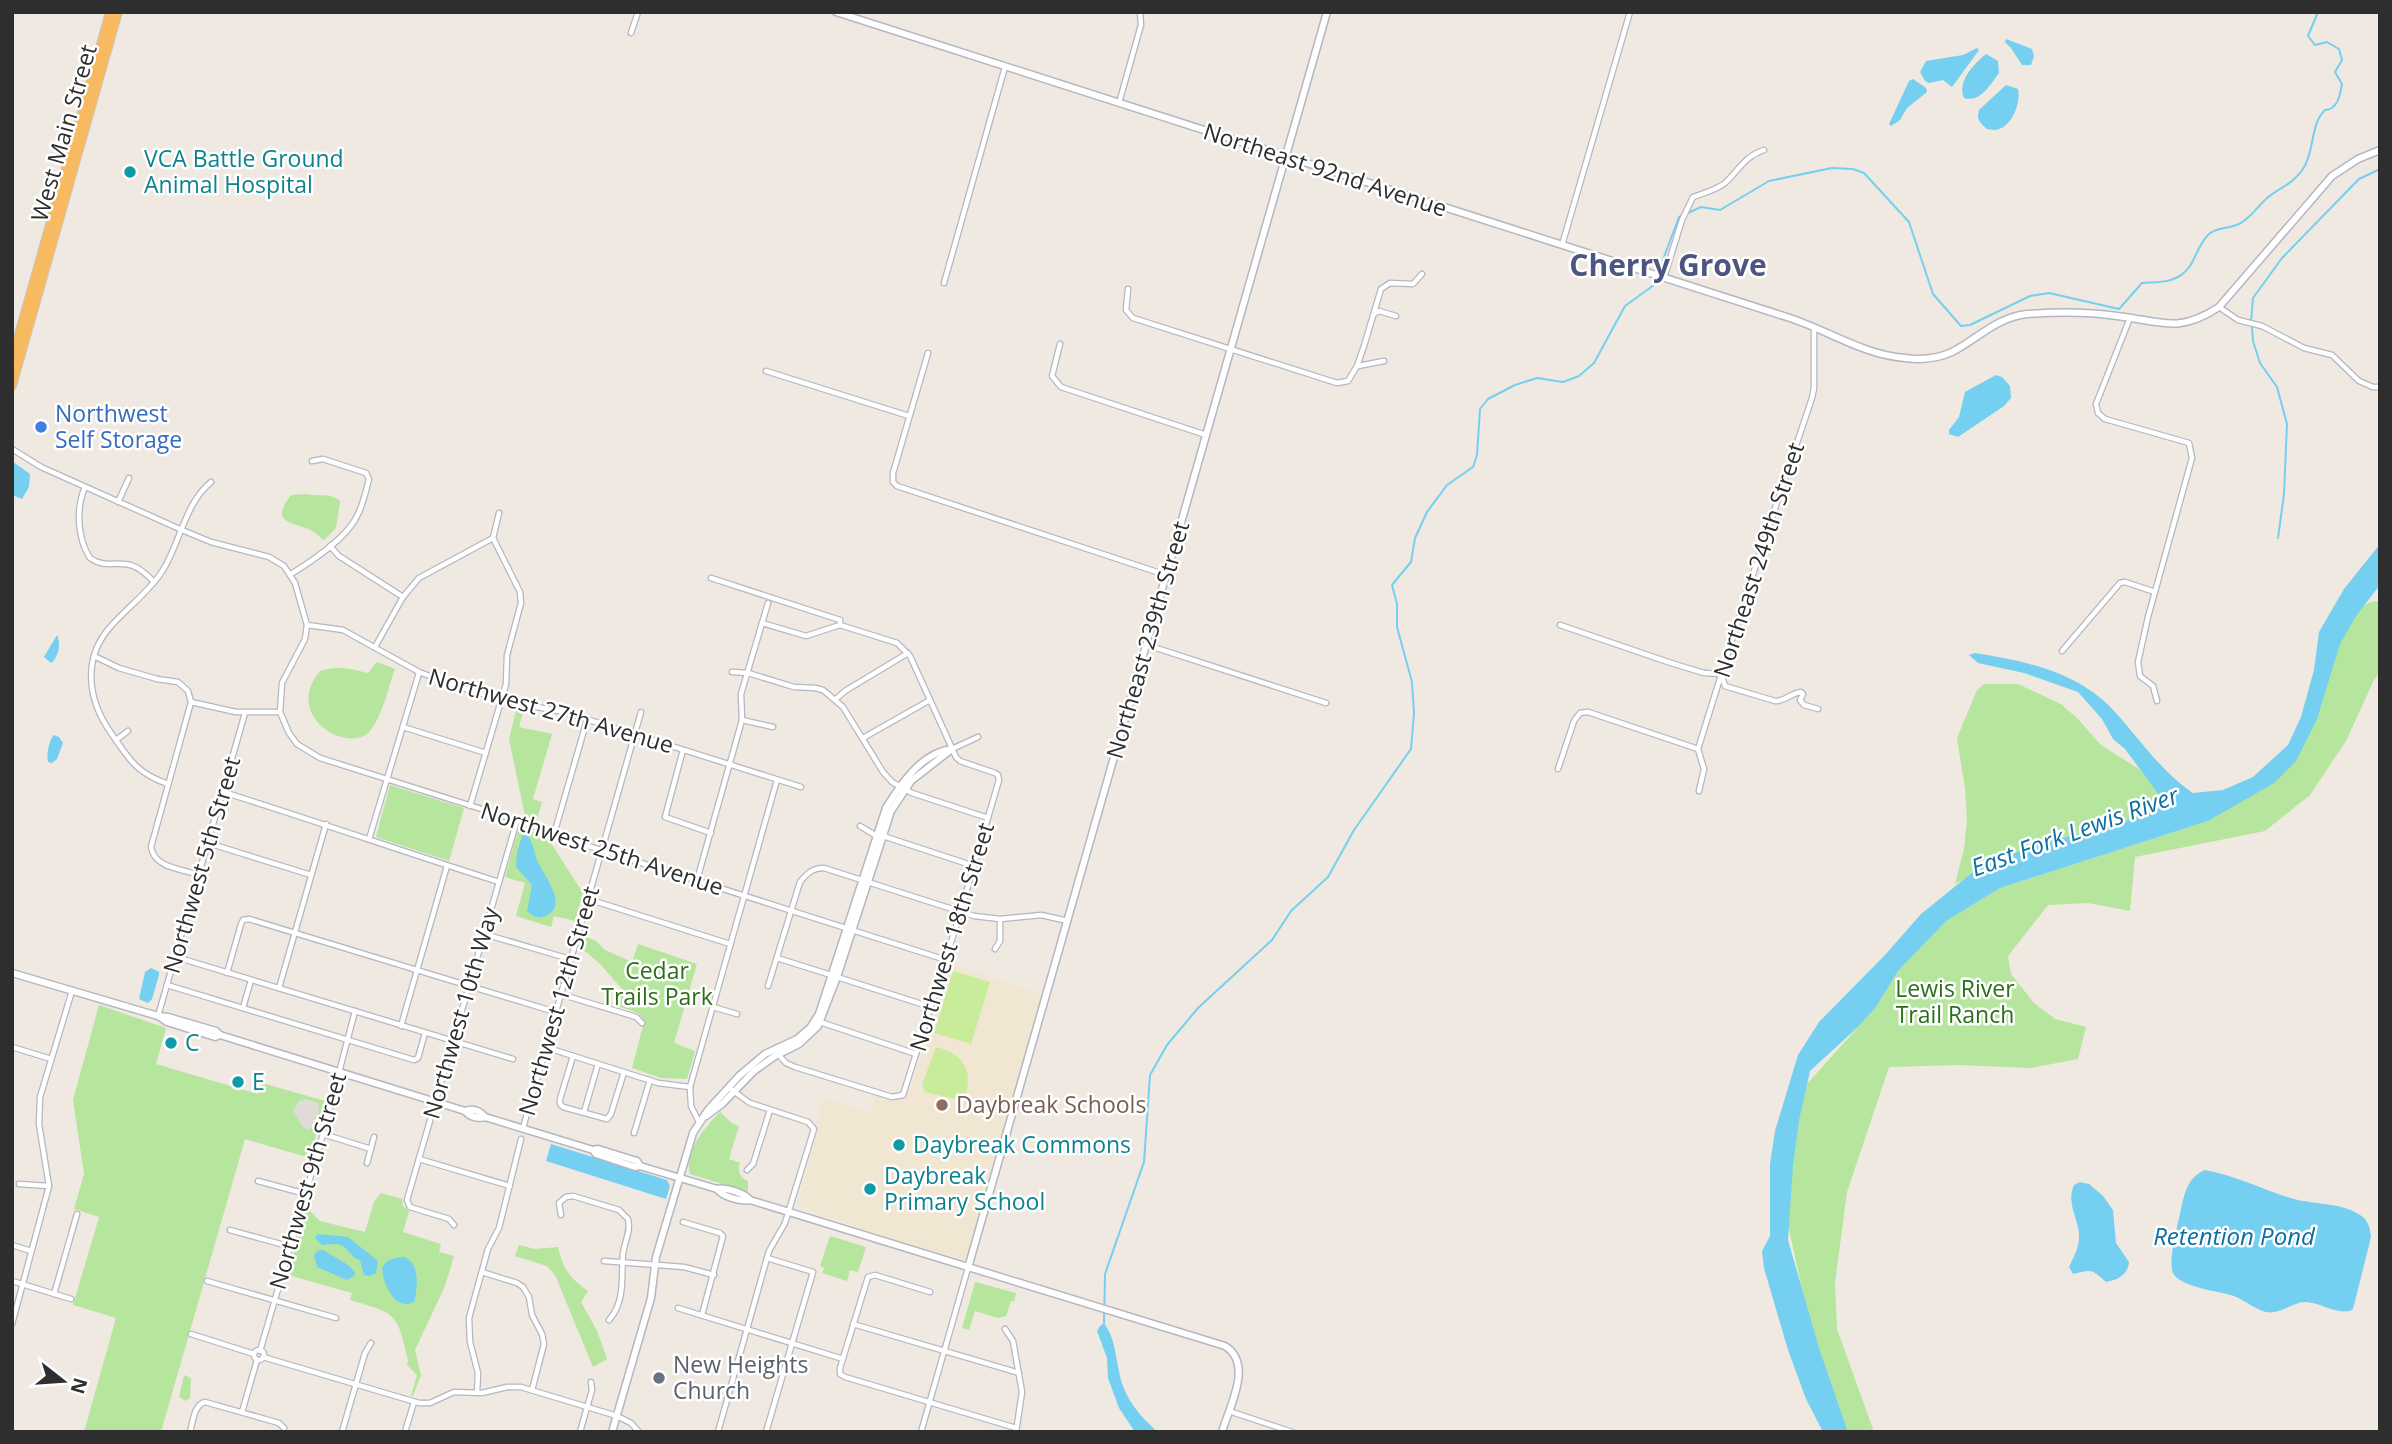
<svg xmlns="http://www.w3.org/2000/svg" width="2392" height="1444" viewBox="0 0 2392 1444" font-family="'Open Sans',sans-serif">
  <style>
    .education { fill: #f0e6d1 }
    .green { fill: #b6e59e }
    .pitch { fill: #c9ec9a }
    .plaza { fill: #dfdcd8 }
    .water { fill: #75cff0 }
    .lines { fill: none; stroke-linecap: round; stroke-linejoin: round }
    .stream { stroke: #75cff0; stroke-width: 2 }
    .minor-casing { stroke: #b4b7c1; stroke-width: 7 }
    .tertiary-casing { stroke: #b4b7c1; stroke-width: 9 }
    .trunk-casing { stroke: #c9c9c9; stroke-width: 10 }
    .minor { stroke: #fff; stroke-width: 4.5 }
    .tertiary { stroke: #fff; stroke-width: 6 }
    .trunk { stroke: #f8ba60; stroke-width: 8 }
    .culture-dot { fill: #0f9aa8; stroke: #fff; stroke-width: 2.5 }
    .shop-dot { fill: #3f7fe0; stroke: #fff; stroke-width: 2.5 }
    .education-dot { fill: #8d6e63; stroke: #fff; stroke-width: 2.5 }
    .worship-dot { fill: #6b7280; stroke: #fff; stroke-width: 2.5 }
    .labels { text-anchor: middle; stroke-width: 5; stroke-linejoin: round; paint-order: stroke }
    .street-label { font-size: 23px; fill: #2e2e2e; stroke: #fff }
    .culture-label { font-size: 23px; fill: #0d838f; stroke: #fff; text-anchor: start }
    .shop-label { font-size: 23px; fill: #366cbe; stroke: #fff; text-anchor: start }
    .park-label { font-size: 23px; fill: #2c6e1b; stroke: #fff }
    .education-label { font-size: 23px; fill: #785e54; stroke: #fff; text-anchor: start }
    .worship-label { font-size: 23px; fill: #5b616d; stroke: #fff; text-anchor: start }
    .water-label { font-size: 24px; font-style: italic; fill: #0d6fa3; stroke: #fff }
    .district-label { font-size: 30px; font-weight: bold; fill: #4d5680; stroke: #fff }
  </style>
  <rect width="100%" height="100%" fill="#efe9e1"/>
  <polygon class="education" points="950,963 1044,995 969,1258 961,1263 889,1240 797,1205 819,1127 817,1118 823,1098 870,1113 877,1092 903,1097 906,1095 911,1088"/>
  <g class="green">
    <path d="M 306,494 C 318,497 329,492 340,501 L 336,528 L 324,540 C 318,536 313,530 306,528 C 284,521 273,519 291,495 Z"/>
    <polygon points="2380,601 2380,673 2374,680 2346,741 2310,795 2265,831 2135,857 2130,911 2088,903 2048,905 2008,956 2011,974 2034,1003 2055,1019 2086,1027 2078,1059 2030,1068 1959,1065 1889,1067 1847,1192 1835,1283 1837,1329 1874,1432 1848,1432 1809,1321 1787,1220 1793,1148 1807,1084 1876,1007 1898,971 1945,921 2000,888 2208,821 2288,755 2336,642 2360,608 2370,602"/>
    <path d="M 377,662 L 395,669 C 388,688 383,715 370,731 C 349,755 282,717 320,671 C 338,665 351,669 368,673 Z"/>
    <polygon points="1984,684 2018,684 2061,704 2078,719 2101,745 2139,769 2161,796 2160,807 2132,819 2030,847 1955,884 1964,849 1967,820 1965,789 1957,738 1977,690"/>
    <polygon points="517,707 524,708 519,727 552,734 533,799 542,802 537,820 525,816 509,739"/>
    <polygon points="390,785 464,808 449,861 376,837"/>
    <polygon points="519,826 547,837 583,893 575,921 554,916 551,927 516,916 525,883 505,877"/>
    <path d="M 581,936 L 595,940 L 605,950 L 632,962 L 638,944 L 697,964 L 674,1043 L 695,1051 L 687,1079 L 661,1078 L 632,1068 L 644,1022 C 642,1011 627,1010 617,1006 L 622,989 L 601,965 L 579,946 Z"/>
    <polygon points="99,1005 166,1028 156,1064 258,1094 262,1083 325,1101 310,1158 245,1139 161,1432 84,1432 116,1318 73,1305 99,1217 74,1209 84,1174 73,1100"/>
    <path d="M 720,1112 L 733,1124 L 739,1126 L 729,1159 L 740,1163 C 737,1171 740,1178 748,1181 L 748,1192 L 690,1174 C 683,1152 706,1126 720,1112 Z"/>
    <path d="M 381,1193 L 402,1199 L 403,1206 L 409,1211 L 403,1232 L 441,1244 L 439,1252 L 454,1256 L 445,1286 L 415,1350 L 421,1375 L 413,1396 L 411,1396 L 417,1375 L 407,1365 L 408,1360 C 397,1312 397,1314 350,1300 L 352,1293 L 288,1275 L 306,1207 L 320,1221 L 365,1232 L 374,1202 Z"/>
    <polygon points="830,1236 866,1247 858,1272 850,1270 847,1281 822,1273 824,1268 820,1266"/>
    <path d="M 519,1245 L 535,1249 L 558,1247 C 563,1269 569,1277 588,1291 L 581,1302 L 597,1331 L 607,1359 L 593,1367 L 555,1275 L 547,1266 L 515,1256 Z"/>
    <polygon points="975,1282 1016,1293 1014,1301 1011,1301 1006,1316 998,1318 975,1311 969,1330 962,1328"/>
    <polygon points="184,1375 191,1378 190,1398 185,1401 179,1397"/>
  </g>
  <g class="pitch">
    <polygon points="953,971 990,982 971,1044 934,1033"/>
    <path d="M 936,1047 C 965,1054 975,1074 963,1101 L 925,1092 L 922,1085 Z"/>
  </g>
  <polygon class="plaza" points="306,1099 318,1103 319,1107 317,1123 307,1130 302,1126 293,1110 299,1101"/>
  <g class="water">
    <polygon points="2006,39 2032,49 2034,56 2031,65 2022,65 2011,48 2005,42"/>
    <polygon points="1977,48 1979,50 1952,87 1943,80 1929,83 1925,81 1920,72 1926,61 1963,55"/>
    <path d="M 1986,54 L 1998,61 L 1999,73 C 1990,85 1980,103 1964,98 C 1957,81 1974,64 1986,54 Z"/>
    <polygon points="1913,79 1926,88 1927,92 1907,108 1900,120 1891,126 1889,124 1909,81"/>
    <path d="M 2006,85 L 2018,89 C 2021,101 2013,125 1999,129 C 1995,131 1991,129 1987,129 C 1980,123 1976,119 1979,110 Z"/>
    <polygon points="1996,375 2002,377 2010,386 2011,398 2004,406 1958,437 1949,434 1949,430 1959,417 1965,392"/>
    <polygon points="12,461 30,474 29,487 22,499 12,495"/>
    <path d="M 2380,544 L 2380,585 L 2356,616 L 2340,644 L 2317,719 L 2296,761 L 2274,783 L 2208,821 L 2000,888 L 1946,921 L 1898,971 L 1876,1007 L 1859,1026 L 1810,1071 L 1799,1121 L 1793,1165 L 1788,1240 L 1819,1348 L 1848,1432 L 1823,1432 L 1806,1399 L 1788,1350 L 1764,1268 L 1762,1251 L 1770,1236 L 1770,1164 L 1775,1131 L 1798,1055 L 1819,1022 L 1885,955 L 1921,914 L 1978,868 L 2030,847 L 2132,819 L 2160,807 L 2162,799 L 2125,749 L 2113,739 L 2102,719 L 2078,692 L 2024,673 L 1978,663 L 1969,655 L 1975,653 C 2026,661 2079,672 2115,712 C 2142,742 2160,770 2193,793 L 2223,790 L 2253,777 L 2288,745 L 2301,717 L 2314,670 L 2319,632 L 2344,589 Z"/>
    <path d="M 57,635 C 61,643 59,657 51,663 L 44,657 Z"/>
    <path d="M 54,735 L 59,737 L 63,743 L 57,759 L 52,763 L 48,762 C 46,755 49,740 54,735 Z"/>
    <path d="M 527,834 C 533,842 534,851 537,860 C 542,873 573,909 542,917 C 536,918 531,915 527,911 L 532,885 L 516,867 L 517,853 L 522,836 Z"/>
    <polygon points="151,968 159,972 159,975 152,999 148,1003 139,999 145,972"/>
    <polygon points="551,1144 667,1180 670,1186 666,1199 546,1161"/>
    <path d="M 2205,1170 C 2237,1176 2263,1190 2294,1199 C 2315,1205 2344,1202 2363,1217 C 2369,1223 2370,1229 2371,1237 L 2353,1309 C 2341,1317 2321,1303 2307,1302 C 2293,1301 2281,1315 2266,1312 C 2255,1310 2242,1297 2227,1294 C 2215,1291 2179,1286 2173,1273 C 2168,1262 2177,1227 2180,1214 C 2184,1196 2186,1178 2205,1170 Z"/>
    <path d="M 2080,1182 L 2089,1184 L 2103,1196 L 2113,1210 L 2116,1243 L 2129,1262 C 2128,1275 2117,1280 2106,1282 C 2090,1268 2093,1270 2073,1274 L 2069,1267 C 2073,1258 2080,1246 2079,1235 C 2078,1217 2066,1203 2074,1185 Z"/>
    <path d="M 318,1234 L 348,1237 L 378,1261 L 376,1273 L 370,1276 L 364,1275 L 360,1260 C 349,1257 348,1244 335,1244 C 330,1244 326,1245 322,1245 L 315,1238 Z"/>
    <polygon points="323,1250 348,1265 355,1272 354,1276 347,1280 317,1267 314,1256 317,1251"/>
    <path d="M 404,1257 C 420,1263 418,1287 414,1302 C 395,1311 384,1286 382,1269 C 384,1260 395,1257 404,1257 Z"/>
    <path d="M 1104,1323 C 1115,1338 1115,1354 1119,1371 C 1123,1396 1139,1416 1158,1432 L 1135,1432 L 1119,1408 L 1108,1378 L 1107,1358 L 1097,1331 L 1100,1326 Z"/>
  </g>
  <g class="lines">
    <g class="stream">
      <path d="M 1688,213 L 1701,207 L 1720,210 L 1769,181 L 1832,168 L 1853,169 L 1864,173 L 1909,222 L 1933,294 L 1961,326 L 1970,325 L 2030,296 L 2049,293 L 2119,309 L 2142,283 C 2155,282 2167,283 2178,277 C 2196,267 2195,247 2209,234 C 2217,227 2229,229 2239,224 C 2251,218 2257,207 2266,199 C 2280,187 2292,185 2303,169 C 2315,151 2310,124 2325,110 C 2338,109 2340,95 2342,84 L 2335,72 L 2342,60 L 2339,49 L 2327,42 L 2315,45 L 2308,36 L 2318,12"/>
      <polyline points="1658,273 1679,217 1683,215"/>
      <polyline points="2251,321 2253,298 2282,258 2359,179 2380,169"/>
      <polyline points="2252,327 2253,341 2260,363 2277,387 2287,424 2284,494 2278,538"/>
      <polyline points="1104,1323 1105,1274 1144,1162 1150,1075 1167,1045 1198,1008 1272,940 1291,911 1328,877 1354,830 1411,749 1414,713 1412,682 1397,627 1397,604 1392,585 1411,562 1415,538 1427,512 1447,485 1473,467 1477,455 1480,409 1488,399 1515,385 1537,378 1563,382 1579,376 1594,363 1625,306 1654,285 1656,278"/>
    </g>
    <g class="minor-casing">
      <g id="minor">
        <polyline points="631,33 638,12"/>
        <polyline points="1119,103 1141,25 1140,12"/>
        <polyline points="1562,245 1630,12"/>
        <path d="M 1664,278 L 1682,220 L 1693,197 C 1704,193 1716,190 1725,183 C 1739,170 1745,156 1764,150"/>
        <polyline points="944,283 1005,67"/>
        <polyline points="1128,289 1126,310 1133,318 1337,383 1348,381 1357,366 1364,346 1381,289 1390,283 1413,284 1422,274"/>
        <polyline points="2219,307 2238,320 2262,326 2304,348 2332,355 2359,381 2373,387 2380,387"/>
        <polyline points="1374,314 1379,311 1396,316"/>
        <polyline points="2130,318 2096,404 2098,413 2105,419 2189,443 2192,458 2148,617 2138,662 2140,676 2153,686 2157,701"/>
        <polyline points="1060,344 1052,376 1061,387 1206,435"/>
        <polyline points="928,353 893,473 893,482 897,486 1166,575"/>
        <polyline points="1358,366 1384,361"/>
        <polyline points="766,371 909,416"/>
        <polyline points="12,449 41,467 182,530 211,542 269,557 284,566 295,583 307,625 305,639 282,683 280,712 289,733 297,744 320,758 529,824 560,837 946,960"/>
        <path d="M 85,487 C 76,508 77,538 90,558 C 113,574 124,549 154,582"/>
        <polyline points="118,502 129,478"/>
        <polyline points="493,538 499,513"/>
        <polyline points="330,546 339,556 403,597"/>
        <path d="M 291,574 C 312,561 346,539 357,516 C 363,505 366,491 369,479 L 366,473 L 323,459 L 312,461"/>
        <polyline points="711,578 840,620 840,625"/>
        <polyline points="762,623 806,636 840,625 897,643 910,656 956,757 960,761 995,773 998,775 999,780 959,917 903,1095 892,1097 795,1067 786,1063 776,1052"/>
        <polyline points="307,625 343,630 419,672 462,688 510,702 564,712 801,787"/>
        <path d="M 1560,625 L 1671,663 L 1704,673 L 1721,674 L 1725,686 L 1775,701 C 1784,702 1791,693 1801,692 L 1803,694 L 1800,700 L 1804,705 L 1818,709"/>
        <polyline points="1147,645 1326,703"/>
        <polyline points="375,647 403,597 419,578 493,538"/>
        <polyline points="2062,651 2120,583 2125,582 2155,592"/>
        <polyline points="94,656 119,668 157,679 178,682 188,691 191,702 236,712 280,712"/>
        <polyline points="732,672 748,673 794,687 815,688 823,690 843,707 883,772 892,782 912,793 988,818"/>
        <polyline points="836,699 845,691 908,653"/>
        <path d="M 191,702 L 151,847 C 154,868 182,869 199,875"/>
        <polyline points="742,720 773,727"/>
        <polyline points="403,727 486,753"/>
        <polyline points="863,738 930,700"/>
        <polyline points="116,740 128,731"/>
        <polyline points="952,749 978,737"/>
        <polyline points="683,750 665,817 711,833"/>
        <polyline points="1558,769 1574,721 1580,713 1588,712 1698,749"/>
        <path d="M 168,784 C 136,773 129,759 111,733 C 87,699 82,657 112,625 C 128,607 150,591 163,570 C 180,543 185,503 211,482"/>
        <polyline points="1699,791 1704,769 1698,749 1745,598 1812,398 1814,388 1814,327"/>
        <path d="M 223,792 C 316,821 407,853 499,882"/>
        <polyline points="470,806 506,684 507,655 521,603 520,592 493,538"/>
        <polyline points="860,826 875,835"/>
        <polyline points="554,834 587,720"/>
        <polyline points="883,836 974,866"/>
        <polyline points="369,839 419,673"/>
        <polyline points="208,843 311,875"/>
        <polyline points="697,880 742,720 741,694 768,603"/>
        <polyline points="588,899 730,944"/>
        <polyline points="484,934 570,959"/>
        <polyline points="995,949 1000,941 1000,920"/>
        <polyline points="176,957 513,1059"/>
        <polyline points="777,958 831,975"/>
        <polyline points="227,973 241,924 243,920 249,919 555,1012"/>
        <polyline points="837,977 931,1007"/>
        <polyline points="167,985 414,1060 418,1058 425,1033"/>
        <path d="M 768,986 L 800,882 C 807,873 813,868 824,868 L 974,916 L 1000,919 L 1041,915 L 1068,921"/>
        <polyline points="279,988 326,824"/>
        <polyline points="560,994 636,1017 642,1023"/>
        <polyline points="713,1007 737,1014"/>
        <polyline points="243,1008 251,980"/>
        <polyline points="158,1016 245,713"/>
        <polyline points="817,1021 916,1054"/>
        <polyline points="401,1026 447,866"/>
        <polyline points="12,1047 51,1059"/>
        <polyline points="545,1047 658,1083 690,1087"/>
        <polyline points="573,1056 560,1099 560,1104 563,1107 607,1119 611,1114 624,1072"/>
        <polyline points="584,1112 598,1064"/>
        <polyline points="699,1122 691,1106 690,1087 777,780"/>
        <polyline points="523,1128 641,712"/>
        <polyline points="634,1133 650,1080"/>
        <polyline points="323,1134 371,1149"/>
        <polyline points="419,1159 510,1186"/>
        <polyline points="367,1163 374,1137"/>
        <polyline points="747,1170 753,1164 770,1110"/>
        <polyline points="258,1181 306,1194"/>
        <polyline points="19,1184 49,1186"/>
        <path d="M 561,1215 L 559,1203 L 566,1197 L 573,1196 L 619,1210 L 628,1219 C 631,1231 625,1241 623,1253 C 621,1275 626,1301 609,1320"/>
        <polyline points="683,1222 720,1233 723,1236 702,1315"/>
        <polyline points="454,1225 449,1219 410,1207 407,1200 517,820"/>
        <polyline points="230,1230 291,1247"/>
        <polyline points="12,1245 31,1251"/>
        <polyline points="604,1261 684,1267 714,1275"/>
        <polyline points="482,1272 517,1283 523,1287 529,1297 532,1315 542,1334 544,1344 532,1390"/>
        <polyline points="12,1281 71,1299"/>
        <polyline points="207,1281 336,1318"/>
        <polyline points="930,1292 875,1275 868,1277 840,1368 840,1374 845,1377 1016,1428"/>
        <polyline points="54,1294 77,1214"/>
        <polyline points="678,1308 843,1359"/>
        <polyline points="12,1324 49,1186 39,1124 40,1097 72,991"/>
        <polyline points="853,1324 1019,1373"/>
        <polyline points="1005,1329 1013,1341 1022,1392 1016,1432"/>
        <polyline points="191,1334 254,1354"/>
        <circle cx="259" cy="1355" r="5"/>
        <polyline points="260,1351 323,1134 355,1011"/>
        <polyline points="263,1357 419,1403 430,1403 454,1392 482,1393 507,1387 521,1387 617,1416 631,1423 639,1432"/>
        <polyline points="477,1393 478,1373 470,1342 469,1318 488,1249 499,1228 521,1139"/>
        <polyline points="1229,1411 1292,1432"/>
        <polyline points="242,1412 257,1360"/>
        <path d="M 190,1432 C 193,1421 194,1405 205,1402 L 279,1423 L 284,1428"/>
        <polyline points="342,1432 365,1353 371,1343"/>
        <polyline points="405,1432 414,1402"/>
        <polyline points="580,1432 592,1390 591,1382"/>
        <polyline points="718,1432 769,1251 785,1223 814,1129 808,1122 750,1103 729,1088"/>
        <polyline points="766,1432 813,1272 767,1258"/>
        <polyline points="921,1432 968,1268"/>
      </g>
    </g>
    <g class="tertiary-casing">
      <g id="tertiary">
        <path d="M 836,12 L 1790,318 C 1829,331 1864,355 1905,358 C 1921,360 1937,359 1952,352 C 1977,339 1997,317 2027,314 C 2054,312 2090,312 2117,316 C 2161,321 2178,334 2219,307 L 2332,176 L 2358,159 L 2380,150"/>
        <path d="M 12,973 L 158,1016 L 168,1017 L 216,1031 L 220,1035 L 465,1111 C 470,1117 478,1119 485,1117 L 593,1150 L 596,1154 L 635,1167 L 640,1166 L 717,1189 C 726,1187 744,1193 750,1200"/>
        <polyline points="160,1017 167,1022 215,1037 220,1035"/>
        <path d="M 465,1111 C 473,1108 480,1111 485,1117"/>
        <polyline points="706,1116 722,1104 754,1071 775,1056 799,1044 818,1026 837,977 891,811 911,781 952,749"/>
        <polyline points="593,1150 598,1149 637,1161 640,1166"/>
        <path d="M 717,1189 C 723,1197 741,1202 750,1200 L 1225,1346 C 1254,1364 1229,1407 1222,1432"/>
        <polyline points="968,1268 1327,12"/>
        <path d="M 612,1432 L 651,1298 L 656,1257 L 693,1133 L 708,1110 L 739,1076 L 765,1054 L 797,1039 L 810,1028 L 819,1014 L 886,808 C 900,785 922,752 952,749"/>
      </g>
    </g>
    <g class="trunk-casing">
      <g id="trunk">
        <polyline points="12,359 110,12"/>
        <polyline points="12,386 118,12"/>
      </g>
    </g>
    <use href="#minor" class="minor"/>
    <use href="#tertiary" class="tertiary"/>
    <use href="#trunk" class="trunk"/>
  </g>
  <g class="culture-dot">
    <circle cx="130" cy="172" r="7"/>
    <circle cx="171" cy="1043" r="7"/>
    <circle cx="238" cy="1082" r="7"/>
    <circle cx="899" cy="1145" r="7"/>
    <circle cx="870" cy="1189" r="7"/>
  </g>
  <circle class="shop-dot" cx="41" cy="427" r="7"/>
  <circle class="education-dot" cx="942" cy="1105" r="7"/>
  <circle class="worship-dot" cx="659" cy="1378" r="7"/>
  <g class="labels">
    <g class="street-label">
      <text transform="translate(64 133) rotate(-74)" y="8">West Main Street</text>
      <text transform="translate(1325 170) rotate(18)" y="8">Northeast 92nd Avenue</text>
      <text transform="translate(1759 560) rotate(-72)" y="8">Northeast 249th Street</text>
      <text transform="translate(1148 640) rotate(-74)" y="8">Northeast 239th Street</text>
      <text transform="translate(551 711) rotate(16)" y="8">Northwest 27th Avenue</text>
      <text transform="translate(602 849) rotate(18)" y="8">Northwest 25th Avenue</text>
      <text transform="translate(202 865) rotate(-74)" y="8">Northwest 5th Street</text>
      <text transform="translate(952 937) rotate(-73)" y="8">Northwest 18th Street</text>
      <text transform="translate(559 1001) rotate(-74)" y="8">Northwest 12th Street</text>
      <text transform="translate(461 1013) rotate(-74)" y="8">Northwest 10th Way</text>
      <text transform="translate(308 1181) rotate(-74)" y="8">Northwest 9th Street</text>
    </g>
    <g class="culture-label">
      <text x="144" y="167">VCA Battle Ground<tspan x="144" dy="26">Animal Hospital</tspan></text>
      <text x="185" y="1051">C</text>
      <text x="252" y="1090">E</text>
      <text x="913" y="1153">Daybreak Commons</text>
      <text x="884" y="1184">Daybreak<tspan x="884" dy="26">Primary School</tspan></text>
    </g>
    <g class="shop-label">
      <text x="55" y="422">Northwest<tspan x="55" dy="26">Self Storage</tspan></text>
    </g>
    <g class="park-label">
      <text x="657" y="979">Cedar<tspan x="657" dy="26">Trails Park</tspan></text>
      <text x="1955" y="997">Lewis River<tspan x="1955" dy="26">Trail Ranch</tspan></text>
    </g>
    <g class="education-label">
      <text x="956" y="1113">Daybreak Schools</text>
    </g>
    <g class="worship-label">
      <text x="673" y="1373">New Heights<tspan x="673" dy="26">Church</tspan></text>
    </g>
    <g class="water-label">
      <text transform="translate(2075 832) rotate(-20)" y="8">East Fork Lewis River</text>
      <text x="2234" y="1245">Retention Pond</text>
    </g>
    <g class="district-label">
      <text x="1668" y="276">Cherry Grove</text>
    </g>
  </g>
  <rect width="2392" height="1444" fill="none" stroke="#2e2e2e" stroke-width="28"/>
  <g transform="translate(63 1381) rotate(107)" stroke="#ffffff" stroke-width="5" paint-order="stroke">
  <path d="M0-5L12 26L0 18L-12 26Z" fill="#2e2e2e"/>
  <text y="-10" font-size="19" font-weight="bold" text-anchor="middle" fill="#2e2e2e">N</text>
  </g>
</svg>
